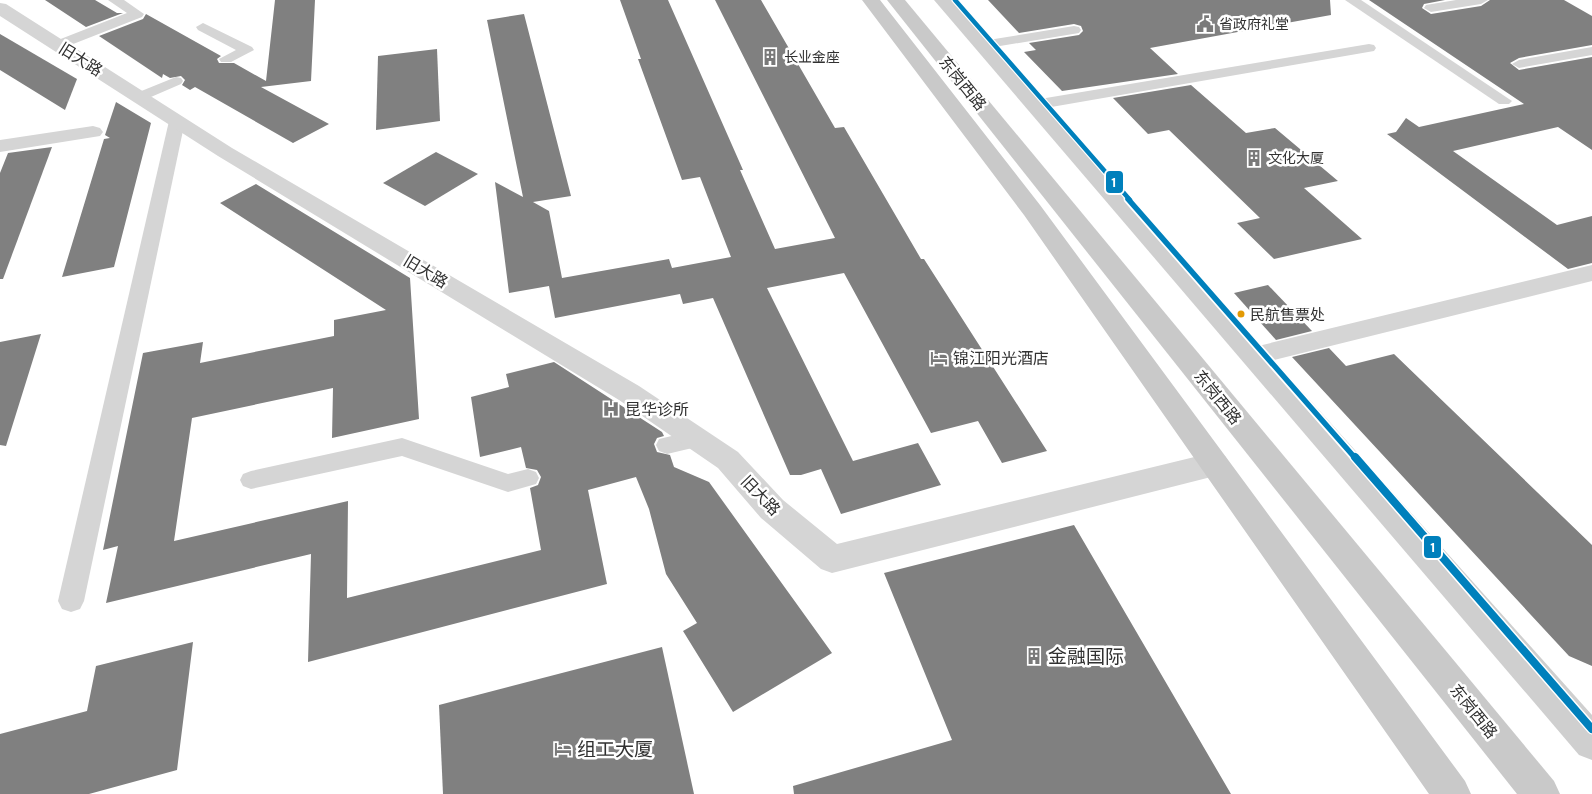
<svg xmlns="http://www.w3.org/2000/svg" width="1592" height="794" viewBox="0 0 1592 794" font-family="Overpass,'Noto Sans SC',sans-serif">
  <style>
    .building { fill: #808080 }
    .lines { fill: none; stroke-linecap: round; stroke-linejoin: round }
    .lane { fill: #d5d5d5; fill-rule: evenodd }
    .street { fill: #d5d5d5; fill-rule: evenodd }
    .secondary { fill: #cfcfcf; fill-rule: evenodd }
    .primary { fill: #c9c9c9; fill-rule: evenodd }
    .metro-1-far2-casing { stroke: #fff; stroke-width: 7 }
    .metro-1-far1-casing { stroke: #fff; stroke-width: 9 }
    .metro-1-casing { stroke: #fff; stroke-width: 11 }
    .metro-1-far2 { stroke: #0080bc; stroke-width: 4.5 }
    .metro-1-far1 { stroke: #0080bc; stroke-width: 5.5 }
    .metro-1 { stroke: #0080bc; stroke-width: 8 }
    .bus-dot { fill: #e39a05; stroke: #fff; stroke-width: 2 }
    .labels { text-anchor: middle; stroke-width: 5; stroke-linejoin: round; paint-order: stroke }
    .far-poi-label { font-size: 14px; fill: #313131; stroke: #fff; text-anchor: start }
    .bus-label { font-size: 15px; fill: #313131; stroke: #fff; text-anchor: start }
    .street-label { font-size: 16px; fill: #313131; stroke: #fff }
    .poi-label { font-size: 16px; fill: #313131; stroke: #fff; text-anchor: start }
    .near-poi-label { font-size: 19px; fill: #313131; stroke: #fff; text-anchor: start }
    .line-badge { stroke: #fff; stroke-width: 2 }
    .badge-label { font-size: 14px; text-anchor: middle; font-weight: bold; fill: #fff }
  </style>
  <rect width="100%" height="100%" fill="#fff"/>
  <g class="building">
    <polygon points="45,0 95,0 117,13 123,13 86,27"/>
    <polygon points="275,0 315,0 311,81 261,87 329,124 293,143 195,87 190,90 182,85 185,80 181,76 170,78 163,74 162,78 99,36 143,19 146,14 221,56 217,59 219,63 234,63 266,81"/>
    <polygon points="620,0 668,0 743,170 740,170 775,249 835,238 715,0 761,0 835,128 844,127 921,259 924,259 1047,451 1002,463 978,421 931,433 844,273 767,288 853,461 918,443 941,485 841,514 821,469 801,475 790,475 713,298 683,304 680,294 555,318 549,286 509,293 495,182 523,197 487,20 524,14 571,196 533,202 549,211 562,278 669,259 672,268 731,257 700,177 682,180 638,59 641,59"/>
    <polygon points="988,0 1330,0 1331,15 1150,48 1178,74 1062,91 1024,52 1036,50 1029,43 1079,35 1083,31 1081,26 1074,24 1019,33"/>
    <polygon points="1369,0 1445,0 1424,4 1422,8 1431,14 1481,6 1490,0 1564,0 1592,16 1592,45 1519,58 1510,63 1519,70 1592,57 1592,150 1558,127 1453,151 1557,225 1592,216 1592,263 1568,269 1387,134 1396,132 1406,118 1419,127 1524,104"/>
    <polygon points="0,34 77,79 65,110 0,70"/>
    <polygon points="437,49 440,121 376,130 378,56"/>
    <polygon points="1191,85 1246,133 1275,128 1338,181 1304,188 1362,239 1274,259 1237,223 1260,218 1169,130 1148,134 1113,98"/>
    <polygon points="116,102 151,123 114,267 62,277 104,139 110,138 105,135"/>
    <polygon points="52,147 3,279 0,279 0,173 8,153"/>
    <polygon points="436,152 478,174 425,206 383,183"/>
    <polygon points="256,184 410,278 419,419 332,438 333,388 192,418 174,541 348,501 347,598 541,550 530,488 538,485 541,477 537,470 526,468 521,447 480,457 471,397 509,387 506,374 554,362 662,432 664,436 657,438 654,444 657,452 670,455 674,467 709,482 832,653 733,712 683,631 697,623 666,574 649,509 636,477 588,490 607,584 308,662 311,554 106,603 118,546 103,550 143,353 203,342 200,363 334,336 334,320 386,310 220,203"/>
    <polygon points="1268,285 1312,331 1276,340 1234,293"/>
    <polygon points="41,334 6,446 0,445 0,342"/>
    <polygon points="1329,348 1346,366 1394,354 1592,545 1592,666 1569,656 1292,357"/>
    <polygon points="1074,525 1231,794 794,794 793,786 952,740 884,573"/>
    <polygon points="193,642 177,770 89,794 0,794 0,734 87,711 96,666"/>
    <polygon points="662,647 694,794 443,794 439,705"/>
  </g>
  <g class="lines">
    <g class="lane">
      <polygon points="108,0 124,0 144,14 142,17 63,48 53,48 51,45 53,42 127,13"/>
      <polygon points="1345,0 1361,0 1512,101 1509,104 1499,104"/>
      <polygon points="1456,0 1488,0 1481,4 1431,12 1424,8 1426,5"/>
      <polygon points="203,23 252,47 254,50 231,62 221,62 219,59 236,50 198,30 196,27"/>
      <polygon points="1074,26 1079,27 1081,30 1079,33 982,49 975,45 982,41"/>
      <polygon points="1369,44 1374,45 1376,48 1374,51 1034,110 1026,105 1034,100"/>
      <polygon points="1592,47 1592,55 1519,68 1512,64 1519,60"/>
      <polygon points="176,77 181,78 183,81 181,84 144,100 139,102 131,97 134,94"/>
      <polygon points="177,116 185,121 84,601 80,609 71,612 62,609 58,601 169,121"/>
      <polygon points="697,430 705,433 708,439 705,445 667,454 659,451 656,445 659,439"/>
      <polygon points="402,438 508,474 528,469 536,472 539,478 536,484 508,492 402,456 251,489 243,486 240,480 243,474 251,471"/>
    </g>
    <g class="street">
      <polygon points="0,3 6,4 232,148 639,386 738,452 783,500 837,544 1215,452 1225,456 1230,464 1225,472 1215,476 832,573 821,569 761,518 718,468 619,400 218,156 0,16"/>
      <polygon points="93,126 100,128 103,132 100,136 0,152 0,140"/>
      <polygon points="1592,265 1592,281 1254,365 1245,363 1241,356 1245,349 1254,347"/>
    </g>
    <polygon class="secondary" points="934,0 952,0 1592,715 1592,760 1579,755"/>
    <g class="primary">
      <polygon points="862,0 880,0 1040,205 1465,781 1471,794 1429,794 1024,215"/>
      <polygon points="887,0 905,0 1554,781 1560,794 1517,794"/>
    </g>
    <g class="metro-1-far2-casing">
      <polyline id="metro-1-far2" points="955,0 1130,200"/>
    </g>
    <g class="metro-1-far1-casing">
      <polyline id="metro-1-far1" points="1128,199 1356,459"/>
    </g>
    <g class="metro-1-casing">
      <polyline id="metro-1" points="1355,457 1592,729"/>
    </g>
    <use href="#metro-1-far2" class="metro-1-far2"/>
    <use href="#metro-1-far1" class="metro-1-far1"/>
    <use href="#metro-1" class="metro-1"/>
  </g>
  <defs>
    <g id="civic-bare" transform="scale(1.35)"><path d="M-.6-6.5H3V-4.5H.6V-3L4-1V1h2V6H-6V1h2V-1L-.6-3ZM-1.2 2.5V6h2.4V2.5Z" fill="#797979" stroke="#fff" stroke-width="2.5" paint-order="stroke"/></g>
    <g id="building-bare" transform="scale(1.35)"><path d="M-4-6H4V6H1V3H-1V6H-4ZM-2.5-4.3h1.7v1.8h-1.7ZM.8-4.3h1.7v1.8H.8ZM-2.5-1h1.7V.8h-1.7ZM.8-1h1.7V.8H.8Z" fill="#797979" stroke="#fff" stroke-width="2.5" paint-order="stroke"/></g>
    <g id="hotel-bare" transform="scale(1.35)"><path d="M-6-4.5h1.5V1H6V5H4.5V3h-9V5H-6ZM-4 0a1.8 1.8 0 1 1 3.6 0ZM.5 0V-2.5h3Q6-2.5 6 0Z" fill="#797979" stroke="#fff" stroke-width="2.5" paint-order="stroke"/></g>
    <g id="hospital-bare" transform="scale(1.35)"><path d="M-5-5h3v3.5h4V-5h3V5h-3V1.5h-4V5h-3Z" fill="#797979" stroke="#fff" stroke-width="2.5" paint-order="stroke"/></g>
  </defs>
  <g fill-rule="evenodd">
    <use href="#civic-bare" x="1205" y="24"/>
    <use href="#building-bare" x="770" y="57"/>
    <use href="#building-bare" x="1254" y="158"/>
    <use href="#hotel-bare" x="939" y="358"/>
    <use href="#hospital-bare" x="611" y="409"/>
    <use href="#building-bare" x="1034" y="656"/>
    <use href="#hotel-bare" x="563" y="749"/>
  </g>
  <circle class="bus-dot" cx="1241" cy="314" r="4.5"/>
  <g class="labels">
    <g class="far-poi-label">
      <text x="1219" y="29">省政府礼堂</text>
      <text x="784" y="62">长业金座</text>
      <text x="1268" y="163">文化大厦</text>
    </g>
    <g class="bus-label">
      <text x="1250" y="320">民航售票处</text>
    </g>
    <g class="street-label">
      <text transform="translate(81 59) rotate(32)" y="6">旧大路</text>
      <text transform="translate(963 83) rotate(51)" y="6">东岗西路</text>
      <text transform="translate(426 271) rotate(31)" y="6">旧大路</text>
      <text transform="translate(1218 397) rotate(51)" y="6">东岗西路</text>
      <text transform="translate(761 495) rotate(46)" y="6">旧大路</text>
      <text transform="translate(1474 711) rotate(51)" y="6">东岗西路</text>
    </g>
    <g class="poi-label">
      <text x="953" y="364">锦江阳光酒店</text>
      <text x="625" y="415">昆华诊所</text>
    </g>
    <g class="near-poi-label">
      <text x="1048" y="663">金融国际</text>
      <text x="577" y="756">组工大厦</text>
    </g>
  </g>
  <g class="line-badge">
    <rect x="1105" y="170" width="19" height="24" rx="5" fill="#0080bc"/>
    <rect x="1423" y="535" width="19" height="24" rx="5" fill="#0080bc"/>
  </g>
  <g class="badge-label">
    <text x="1114" y="187">1</text>
    <text x="1433" y="552">1</text>
  </g>
</svg>
